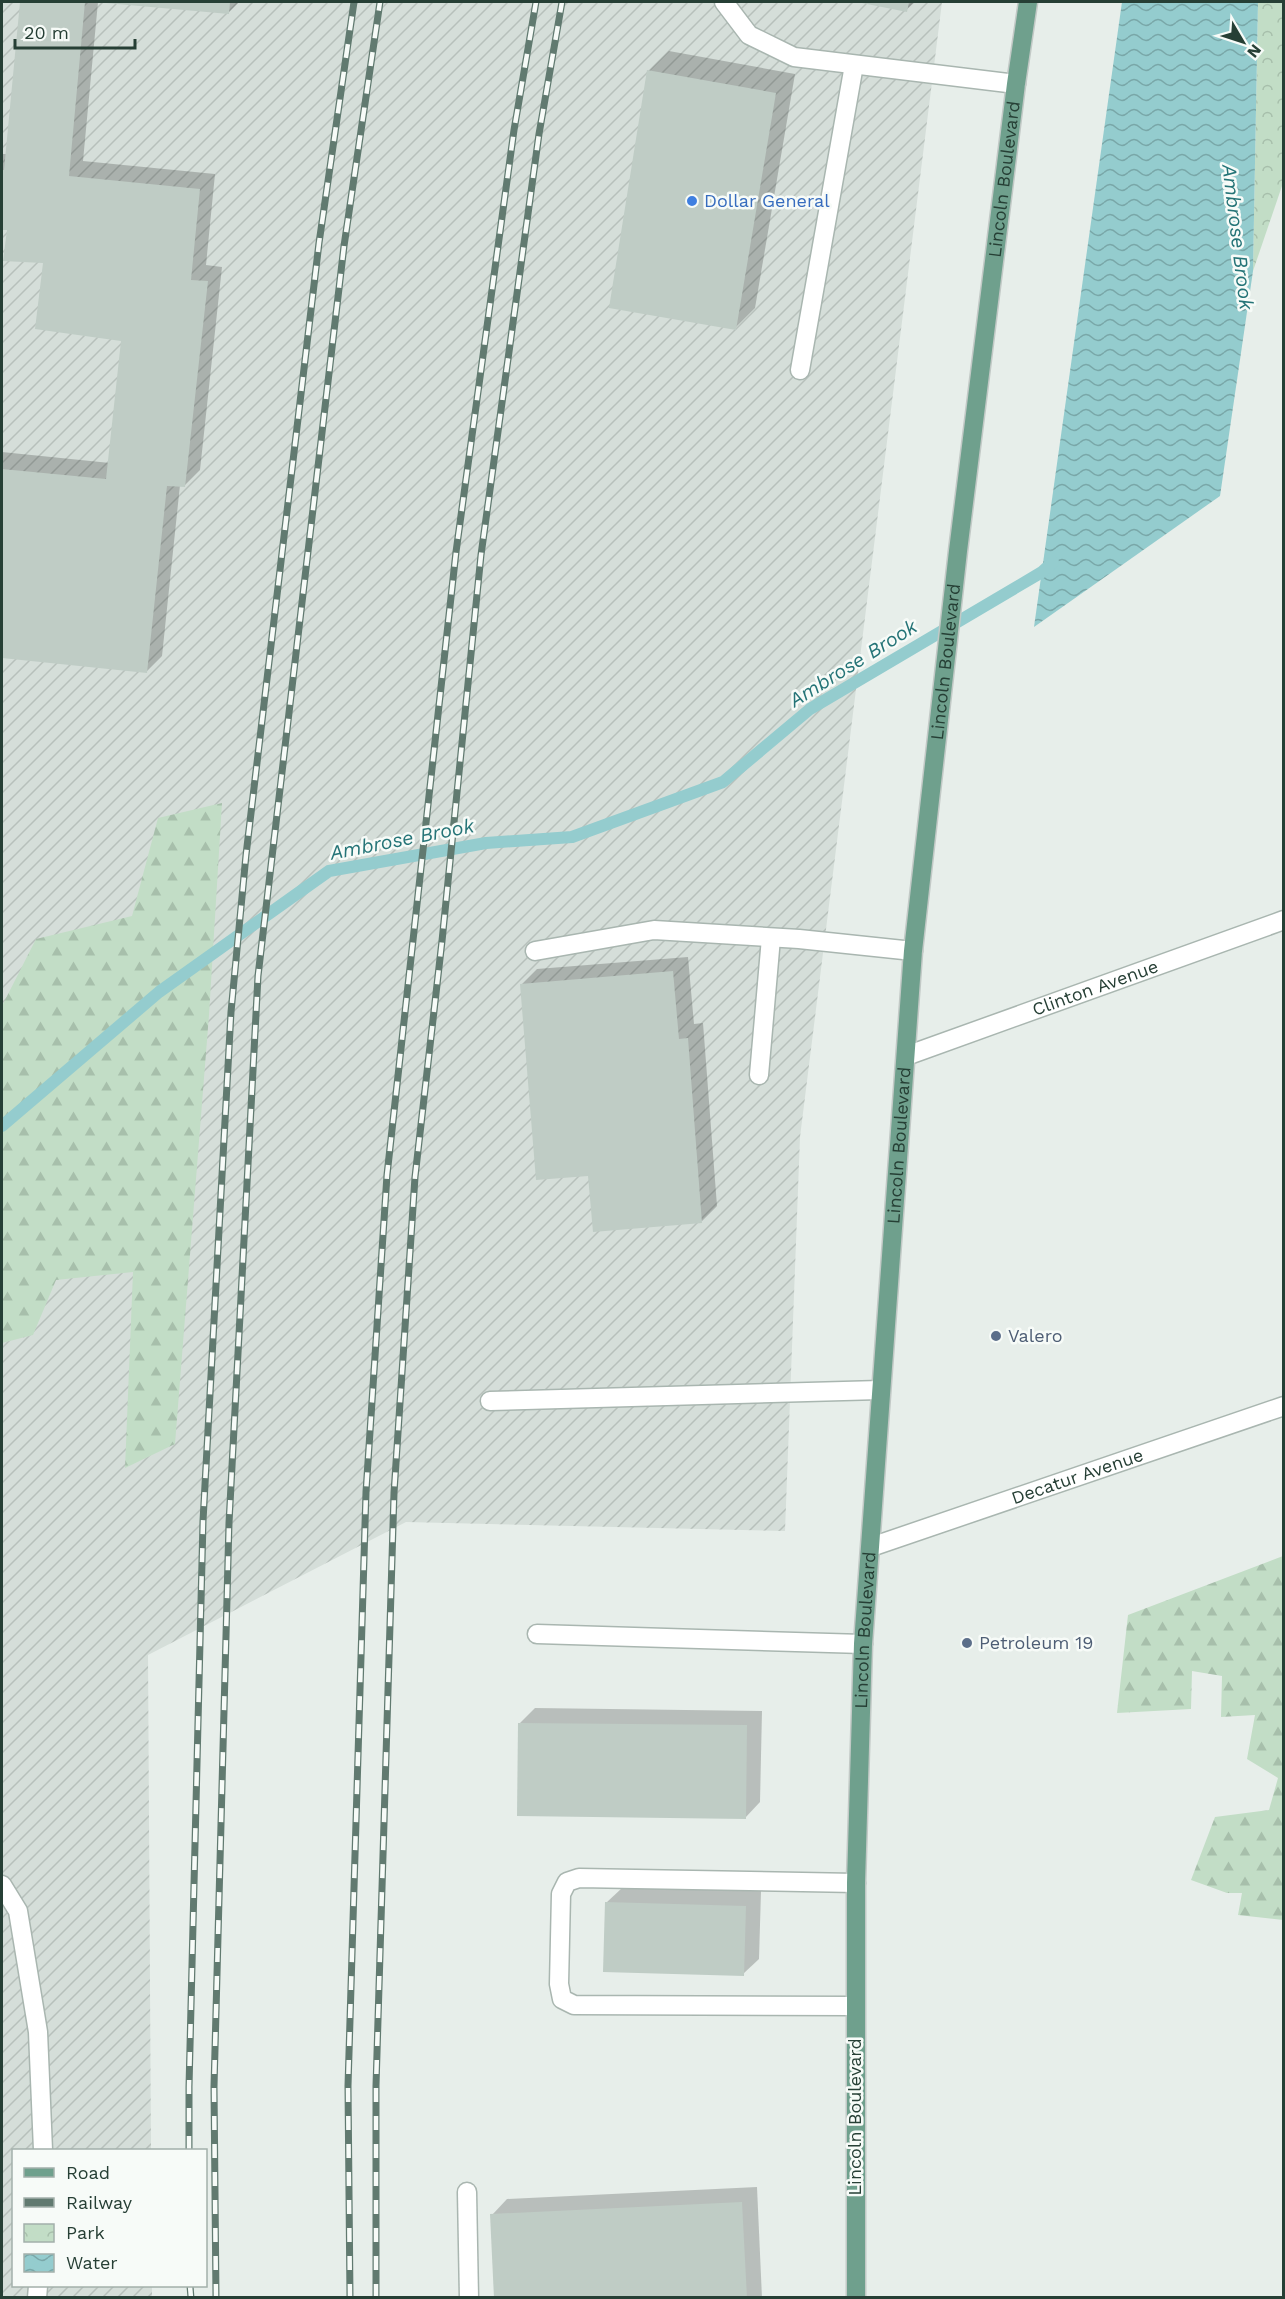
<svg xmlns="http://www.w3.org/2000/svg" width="1285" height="2299" viewBox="0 0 1285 2299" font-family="'Work Sans',sans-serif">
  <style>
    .industrial { fill: url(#industrial-furrows) }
    .forest { fill: url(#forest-firs) }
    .park { fill: url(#park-crowns) }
    .water { fill: url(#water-waves) }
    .shadow { fill: #0003 }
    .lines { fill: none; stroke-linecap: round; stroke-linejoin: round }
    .stream { stroke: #94ccce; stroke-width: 12 }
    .building { fill: #bfccc5 }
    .minor-casing { stroke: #a9b6b0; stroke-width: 21 }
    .major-casing { stroke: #c2c9c6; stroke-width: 21 }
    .minor { stroke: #fff; stroke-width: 18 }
    .major { stroke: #6fa08d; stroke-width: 18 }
    .rail-casing { stroke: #617a70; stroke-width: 7 }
    .rail { stroke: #f7fbf8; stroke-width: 4.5; stroke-dasharray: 14; stroke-linecap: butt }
    .shop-dot { fill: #3f7fe0; stroke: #f7fbf8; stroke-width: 2 }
    .service-dot { fill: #5c6f8a; stroke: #f7fbf8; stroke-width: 2 }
    .labels { text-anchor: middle; stroke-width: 5; stroke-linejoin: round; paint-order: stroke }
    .street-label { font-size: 18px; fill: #263f35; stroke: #f7fbf8 }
    .shop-label { font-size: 18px; fill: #366cbe; stroke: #f7fbf8; text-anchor: start }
    .service-label { font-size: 18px; fill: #4e5e75; stroke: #f7fbf8; text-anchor: start }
    .water-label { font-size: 20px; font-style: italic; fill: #257477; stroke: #f7fbf8 }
  </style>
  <defs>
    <pattern id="industrial-furrows" width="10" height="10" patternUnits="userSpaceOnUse" patternTransform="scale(1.5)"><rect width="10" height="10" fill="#d5ded9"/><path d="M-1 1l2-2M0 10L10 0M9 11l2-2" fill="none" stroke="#b7c0bb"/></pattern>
    <pattern id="forest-firs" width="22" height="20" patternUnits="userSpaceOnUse" patternTransform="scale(1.5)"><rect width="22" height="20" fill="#c2ddc6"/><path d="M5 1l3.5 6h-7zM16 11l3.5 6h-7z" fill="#a7bfab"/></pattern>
    <pattern id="park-crowns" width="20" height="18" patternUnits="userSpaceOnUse" patternTransform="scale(1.5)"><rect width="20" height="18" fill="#c2ddc6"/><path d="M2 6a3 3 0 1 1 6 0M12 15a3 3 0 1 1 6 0" fill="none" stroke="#a7bfab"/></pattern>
    <pattern id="water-waves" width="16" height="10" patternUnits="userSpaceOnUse" patternTransform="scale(1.5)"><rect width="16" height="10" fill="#94ccce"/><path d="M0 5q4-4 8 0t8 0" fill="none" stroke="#79a7a8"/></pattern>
  </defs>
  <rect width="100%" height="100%" fill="#e7eeea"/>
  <polygon class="industrial" points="2,2 942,2 800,1137 785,1531 406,1522 148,1655 151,2150 14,2150 14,2286 152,2286 152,2297 2,2298"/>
  <g class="forest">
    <polygon points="222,803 209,1015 175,1444 125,1468 133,1272 56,1280 33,1335 2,1343 2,1006 36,939 132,916 158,818"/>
    <polygon points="1283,1556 1284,1556 1283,1920 1238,1915 1242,1893 1227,1893 1191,1880 1215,1817 1269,1810 1278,1778 1247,1759 1255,1715 1221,1717 1222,1676 1192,1671 1191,1709 1117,1713 1128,1615"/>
  </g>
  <polygon class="park" points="1258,2 1283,2 1283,183 1253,271"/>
  <polygon class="water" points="1122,2 1258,2 1253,271 1220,496 1034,627"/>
  <g class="shadow">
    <polygon points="22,2 98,2 83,161 215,174 206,265 222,267 200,470 184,486 180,485 162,656 147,671 2,657 2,452 110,463 122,340 44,262 9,229 2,228 2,154 7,154"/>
    <polygon points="104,2 239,2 229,12"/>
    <polygon points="859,2 915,2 906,10"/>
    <polygon points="669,51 795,74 755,308 735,328 649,71"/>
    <polygon points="688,957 694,1024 703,1023 717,1206 702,1221 590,1174 522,984 537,969"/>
    <polygon points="535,1708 762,1711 760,1802 745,1818 520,1723"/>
    <polygon points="622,1888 761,1891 759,1959 743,1974 606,1903"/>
    <polygon points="757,2187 762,2298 495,2298 492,2215 507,2199"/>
  </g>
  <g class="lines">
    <polyline class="stream" points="2,1126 159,992 329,871 486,843 572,837 723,782 810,709 1042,572 1053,562"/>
  </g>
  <g class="building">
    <polygon points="20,2 85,2 69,176 200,189 191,280 208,281 185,487 167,486 147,673 2,658 2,469 106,479 121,341 35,329 43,263 3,261 7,230 2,230 2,170 4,170"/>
    <polygon points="106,2 230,2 229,14 106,3"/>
    <polygon points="857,2 909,2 907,12"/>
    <polygon points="647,70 776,93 736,330 609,308"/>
    <polygon points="673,971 679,1039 688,1038 702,1223 593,1232 588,1176 536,1180 520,984"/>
    <polygon points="518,1723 747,1725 746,1819 517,1816"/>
    <polygon points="605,1902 746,1906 744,1976 603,1972"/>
    <polygon points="742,2202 747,2298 494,2298 490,2214"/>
  </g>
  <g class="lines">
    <g class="minor-casing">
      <g id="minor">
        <polyline points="724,2 749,35 794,57 1016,84"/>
        <polyline points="800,370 854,65"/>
        <polyline points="535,951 654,930 799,939 913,951"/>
        <path id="s1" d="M 906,1056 L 1284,920"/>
        <polyline points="759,1075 771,938"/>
        <polyline points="490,1401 880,1390"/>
        <path id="s2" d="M 871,1547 L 1284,1406"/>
        <polyline points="537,1634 863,1644"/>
        <polyline points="2,1885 18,1911 38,2032 43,2150"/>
        <polyline points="854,2006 574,2005 562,1999 559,1984 561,1894 567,1882 579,1878 856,1883"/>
        <polyline points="467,2192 469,2298"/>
        <polyline points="37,2298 38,2286"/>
      </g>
    </g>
    <g class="major-casing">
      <g id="major">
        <path id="s3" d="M 856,2298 L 856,1883 L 863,1644 L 913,951 L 958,551 L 1016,84 L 1028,2"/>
      </g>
    </g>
    <use href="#minor" class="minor"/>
    <use href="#major" class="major"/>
    <g class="rail-casing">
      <g id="rail">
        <polyline points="189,2150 189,2087 203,1521 231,1012 246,855 319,243 354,2"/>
        <polyline points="190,2286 191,2298"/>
        <polyline points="216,2298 214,2087 229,1523 258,976 344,246 380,2"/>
        <polyline points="350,2298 348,2086 366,1492 387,1175 456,552 514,130 536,2"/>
        <polyline points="376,2298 376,2086 394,1493 415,1177 442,941 481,555 539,134 562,2"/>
      </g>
    </g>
    <use href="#rail" class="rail"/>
  </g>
  <circle class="shop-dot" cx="692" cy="201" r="6"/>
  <g class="service-dot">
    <circle cx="996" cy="1336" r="6"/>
    <circle cx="967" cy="1643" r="6"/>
  </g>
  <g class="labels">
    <g class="street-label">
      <text dy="6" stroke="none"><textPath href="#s3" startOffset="2126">Lincoln Boulevard</textPath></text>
      <text dy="6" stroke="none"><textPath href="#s3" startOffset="1640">Lincoln Boulevard</textPath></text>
      <text dy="6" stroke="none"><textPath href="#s1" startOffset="201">Clinton Avenue</textPath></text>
      <text dy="6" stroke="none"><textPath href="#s3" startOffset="1154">Lincoln Boulevard</textPath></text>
      <text dy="6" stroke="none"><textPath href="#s2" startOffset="218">Decatur Avenue</textPath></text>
      <text dy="6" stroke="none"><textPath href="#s3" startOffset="668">Lincoln Boulevard</textPath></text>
      <text transform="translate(855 2117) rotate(-90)" y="6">Lincoln Boulevard</text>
    </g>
    <g class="shop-label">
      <text x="704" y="207">Dollar General</text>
    </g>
    <g class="service-label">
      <text x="1008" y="1342">Valero</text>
      <text x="979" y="1649">Petroleum 19</text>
    </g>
    <g class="water-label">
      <text transform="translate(1238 237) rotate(83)" y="7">Ambrose Brook</text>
      <text transform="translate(853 663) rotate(-32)" y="7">Ambrose Brook</text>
      <text transform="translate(402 839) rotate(-11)" y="7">Ambrose Brook</text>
    </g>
  </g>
  <rect width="1285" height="2299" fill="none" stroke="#263f35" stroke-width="6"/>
  <rect x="12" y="2149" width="195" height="138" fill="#f7fbf8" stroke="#a3b0aa" stroke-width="1.5"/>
  <rect x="24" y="2168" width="30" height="9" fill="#6fa08d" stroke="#a3b0aa" stroke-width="1.5"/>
  <text x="66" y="2179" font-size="18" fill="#263f35">Road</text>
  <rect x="24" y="2198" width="30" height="9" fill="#617a70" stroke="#a3b0aa" stroke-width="1.5"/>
  <text x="66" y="2209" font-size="18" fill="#263f35">Railway</text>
  <rect x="24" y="2224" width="30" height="18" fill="url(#park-crowns)" stroke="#a3b0aa" stroke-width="1.5"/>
  <text x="66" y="2239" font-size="18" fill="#263f35">Park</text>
  <rect x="24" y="2254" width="30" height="18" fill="url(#water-waves)" stroke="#a3b0aa" stroke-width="1.5"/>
  <text x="66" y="2269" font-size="18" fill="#263f35">Water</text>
  <g transform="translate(1243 42) rotate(129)" stroke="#f7fbf8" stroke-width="4.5" paint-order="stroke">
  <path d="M0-4.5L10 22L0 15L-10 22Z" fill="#263f35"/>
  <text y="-9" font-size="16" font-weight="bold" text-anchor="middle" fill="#263f35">N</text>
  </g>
  <path d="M15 39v9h120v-9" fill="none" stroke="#263f35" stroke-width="3"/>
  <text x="24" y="39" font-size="18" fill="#263f35" stroke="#f7fbf8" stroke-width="4.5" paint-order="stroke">20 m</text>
</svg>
